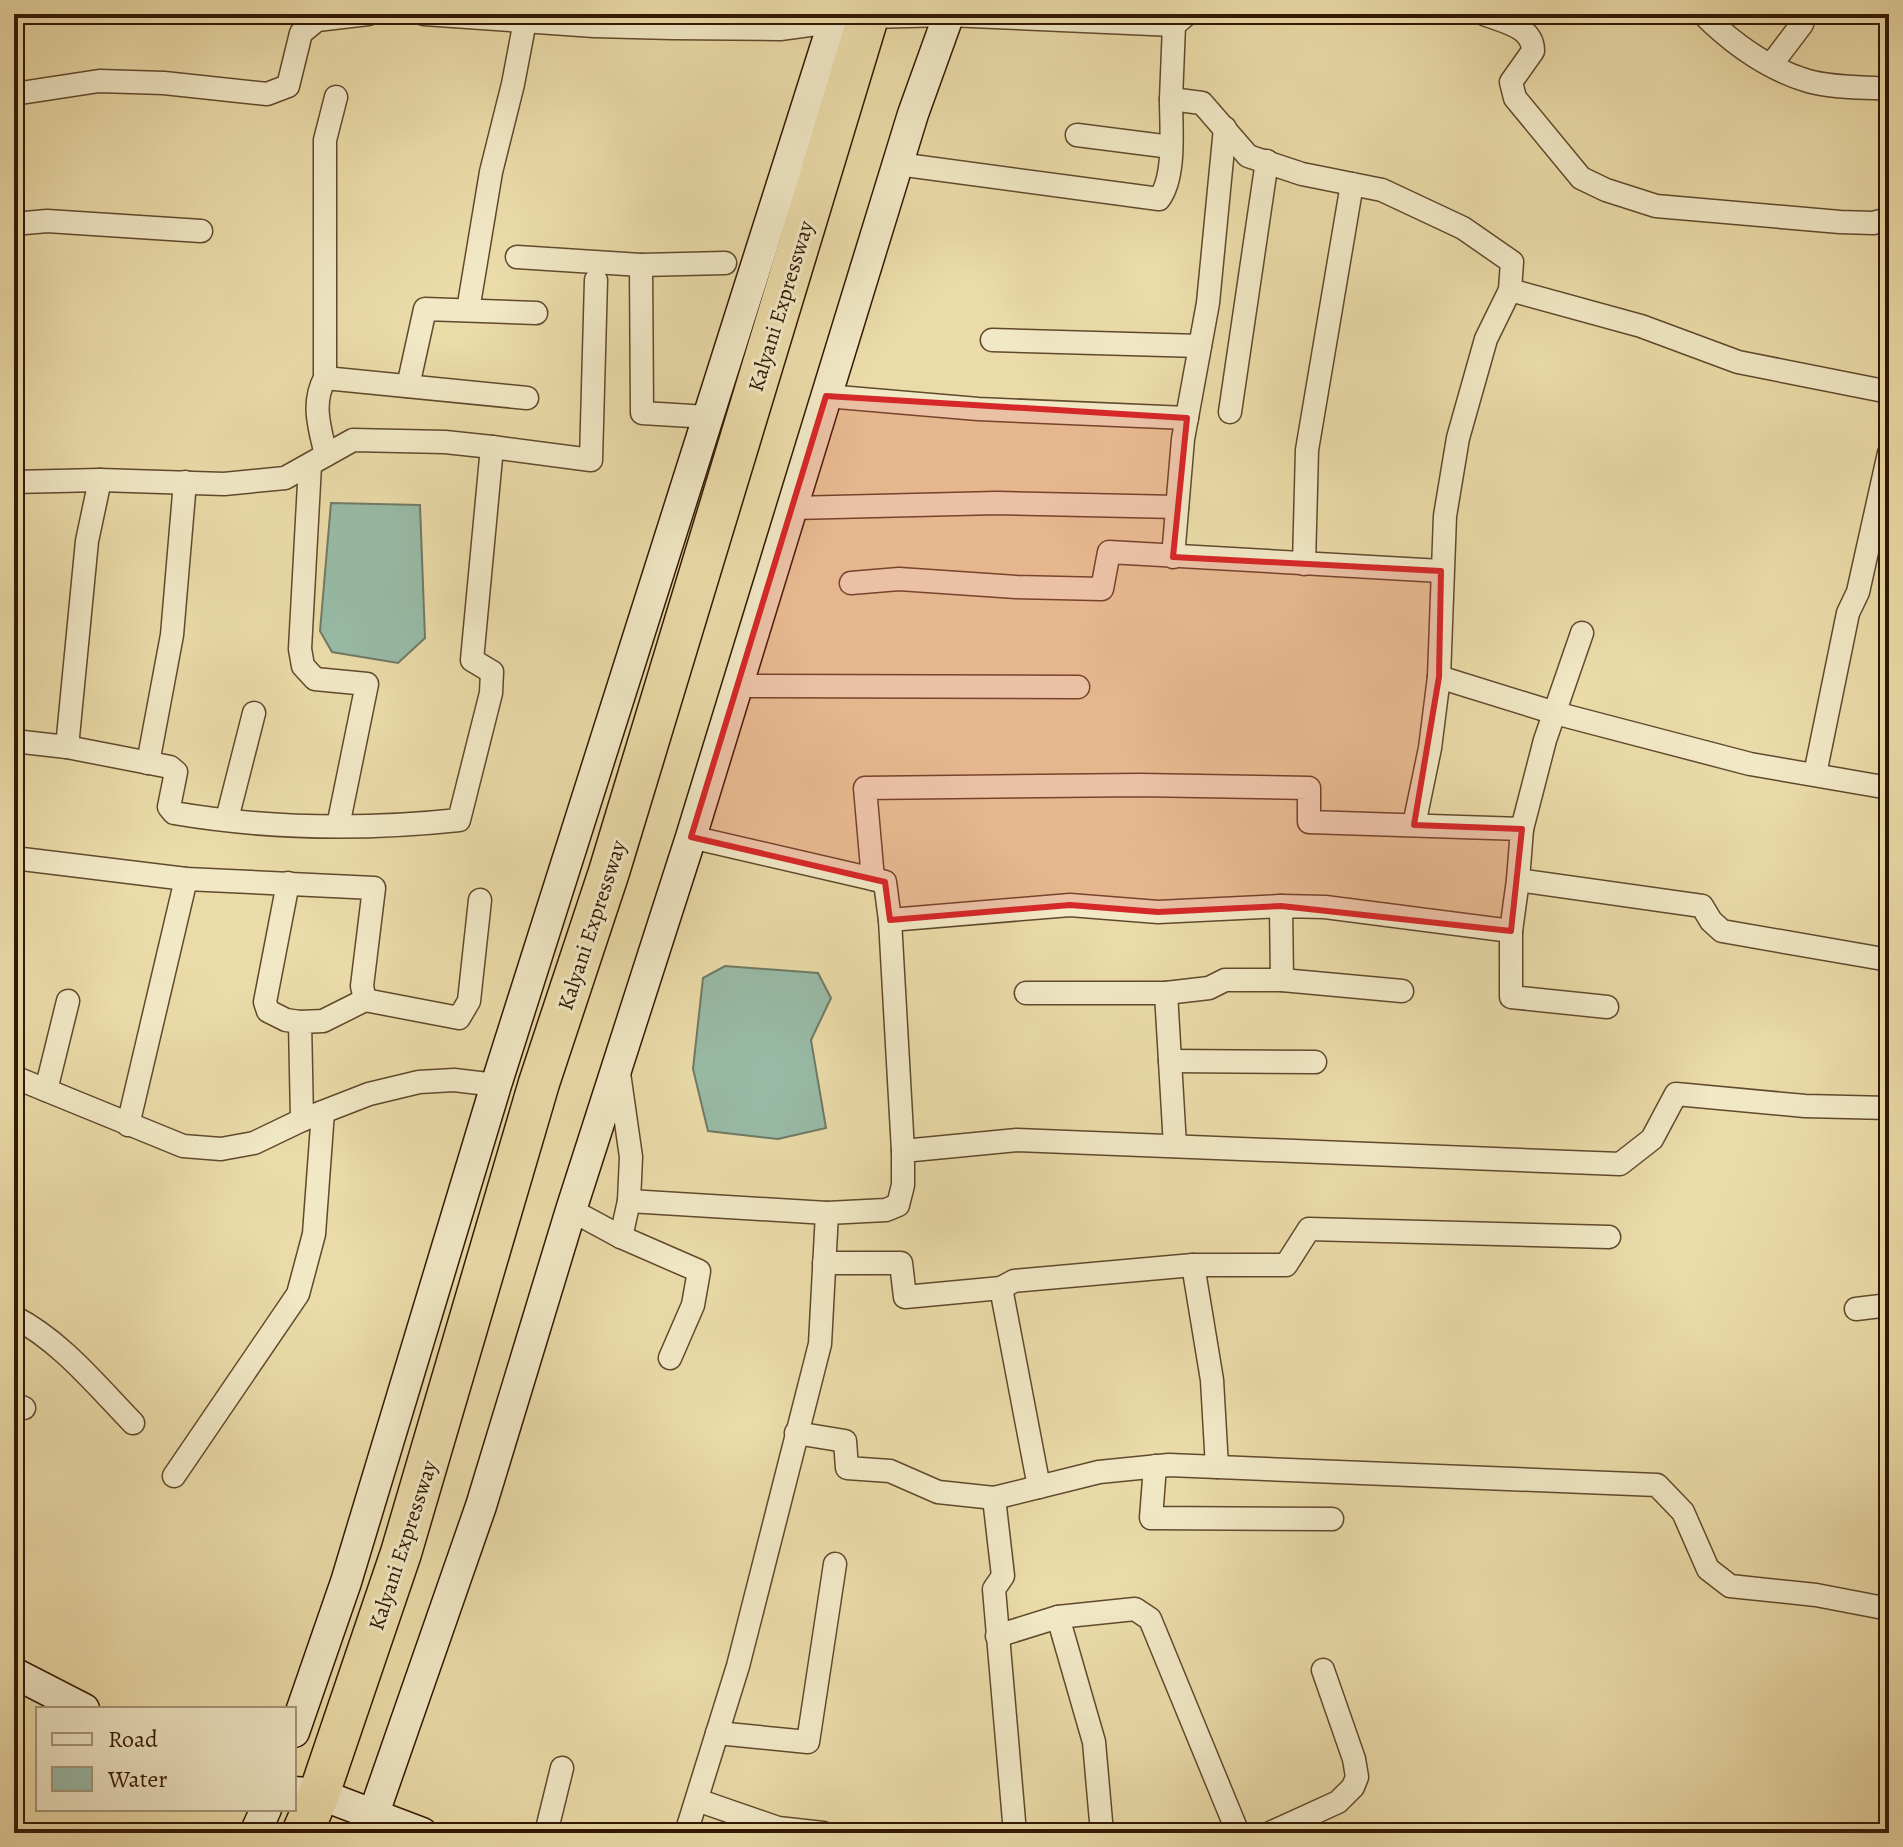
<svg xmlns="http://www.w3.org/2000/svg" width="1903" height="1847" viewBox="0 0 1903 1847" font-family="Alegreya,serif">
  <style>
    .water { fill: #98bba7; stroke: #707a65; stroke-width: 2 }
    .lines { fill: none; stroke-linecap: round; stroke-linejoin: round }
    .street-casing { stroke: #61492c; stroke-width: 25 }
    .secondary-casing { stroke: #331803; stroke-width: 33 }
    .highway-casing { stroke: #331803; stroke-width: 43 }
    .street { stroke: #f1e8c6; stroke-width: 22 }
    .secondary { stroke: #f1e8c6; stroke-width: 30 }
    .highway { stroke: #eadba8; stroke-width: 40 }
    .marked { fill: #d62828; fill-opacity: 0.2; stroke: #d62828; stroke-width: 6; stroke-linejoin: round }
    .labels { text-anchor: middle; stroke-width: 6; stroke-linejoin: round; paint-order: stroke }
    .street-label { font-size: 22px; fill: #331803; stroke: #f1e8c6 }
  </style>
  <rect width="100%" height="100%" fill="#eadba8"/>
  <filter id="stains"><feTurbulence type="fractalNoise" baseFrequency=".0025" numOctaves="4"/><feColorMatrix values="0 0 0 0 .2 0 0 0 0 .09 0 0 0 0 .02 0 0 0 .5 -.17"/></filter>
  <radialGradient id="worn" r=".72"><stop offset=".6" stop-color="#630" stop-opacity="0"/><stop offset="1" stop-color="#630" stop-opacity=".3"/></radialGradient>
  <g class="water">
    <polygon points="331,503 420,505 425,638 398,663 332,652 320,631"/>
    <polygon points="725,966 818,973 831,998 811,1040 826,1128 778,1139 708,1131 693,1069 703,978"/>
  </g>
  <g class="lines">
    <g class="street-casing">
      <g id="street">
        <polyline points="424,14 594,26 672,28 780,29 868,17 948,15 1174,25"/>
        <polyline points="1187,14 1174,25 1171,99 1202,103 1248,156 1302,174 1382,190 1463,228 1512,262 1510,290 1486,339 1458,438 1445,516 1439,677 1430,748 1414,825"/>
        <path d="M 1484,14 C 1503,22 1533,26 1533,51 L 1511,82 L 1515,98 L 1581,178 L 1606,190 L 1656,206 L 1840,222 L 1873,223 L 1889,219"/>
        <path d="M 1703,14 C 1732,43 1768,69 1808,81 C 1833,88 1863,87 1889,89"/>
        <polyline points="1771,65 1802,24 1805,14"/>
        <polyline points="14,94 99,81 164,83 267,94 288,86 301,33 317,20 368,14"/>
        <polyline points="1077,135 1171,147"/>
        <path d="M 898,164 L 1159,199 C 1176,177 1171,127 1171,99"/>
        <polyline points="14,224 47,221 201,231"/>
        <polyline points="517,257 641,265 725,263"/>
        <polyline points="641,265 642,413 708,417"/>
        <polyline points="1510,290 1641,326 1738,362 1889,392"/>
        <polyline points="468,310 491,172 513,84 525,21"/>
        <polyline points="992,340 1200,346"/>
        <polyline points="325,378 527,398"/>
        <polyline points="408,386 425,309 536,313"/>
        <polyline points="826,396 978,409 1187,418"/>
        <polyline points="1230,412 1267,161"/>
        <polyline points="492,447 591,460 596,280"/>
        <path d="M 326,455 C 320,429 311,404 325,378 L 325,140 L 336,97"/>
        <polyline points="310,465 300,649 303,666 315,679 367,684 338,826"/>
        <path d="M 14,482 L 100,480 L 224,484 L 285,478 L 353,440 L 445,442 L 492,447 L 472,660 L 492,672 L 491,693 L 459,820 C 365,830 268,829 174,813 L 169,807 L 176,772 L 170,767 L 67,747 L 14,741"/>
        <polyline points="793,508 997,503 1177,507"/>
        <polyline points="1173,557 1183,439 1208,303 1225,128"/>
        <polyline points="1304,564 1307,450 1352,184"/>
        <polyline points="851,583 899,579 1016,587 1102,589 1109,552 1441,571"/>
        <polyline points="1439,677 1555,713 1750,764 1889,788"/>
        <polyline points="737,686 1078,687"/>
        <polyline points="67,747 87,541 100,480"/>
        <polyline points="148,763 172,635 185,482"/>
        <polyline points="1815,774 1848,613 1858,592 1889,453"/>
        <polyline points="227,819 254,713"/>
        <polyline points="1522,829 1545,740 1582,633"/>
        <polyline points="691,837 873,879 865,788 1140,785 1309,788 1309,822 1522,829 1518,880 1702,906 1711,921 1722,931 1889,960"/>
        <polyline points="14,858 186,879 374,888 362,986 365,1000 323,1021 300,1022 302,1120"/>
        <polyline points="873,879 885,882 890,920 1070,905 1158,912 1281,906"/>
        <polyline points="1518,880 1511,931 1511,997 1607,1007"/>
        <polyline points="288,883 265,1002 268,1011 286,1020 300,1022"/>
        <polyline points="890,920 903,1151"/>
        <polyline points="1282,980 1281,906 1325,907 1511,931"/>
        <polyline points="1026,993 1166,993 1175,1146"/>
        <polyline points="1166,993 1209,988 1225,980 1282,980 1402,991"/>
        <polyline points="365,1000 459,1018 469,1001 480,900"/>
        <polyline points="1170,1061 1315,1062"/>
        <polyline points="619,1073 631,1157 629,1201 621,1237"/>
        <polyline points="14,1077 183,1146 221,1149 254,1143 302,1120 369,1094 419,1082 454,1080 496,1085"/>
        <polyline points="46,1090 68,1001"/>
        <polyline points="128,1125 186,879"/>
        <polyline points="629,1201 827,1213"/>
        <polyline points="571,1210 621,1237 699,1271 693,1305 670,1358"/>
        <polyline points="824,1263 901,1263 905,1297 1001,1288 1014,1281 1193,1265"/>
        <polyline points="1001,1288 1039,1487"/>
        <polyline points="1856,1309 1889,1305"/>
        <path d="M 14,1317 C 61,1341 97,1386 133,1423"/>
        <polyline points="14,1404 24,1408"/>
        <polyline points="796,1433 845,1441 847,1468 890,1471 938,1492 994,1498 1099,1472 1169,1465 1657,1485 1683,1512 1708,1569 1730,1586 1816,1595 1889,1609"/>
        <polyline points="1155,1466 1151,1518 1332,1519"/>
        <polyline points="1217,1467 1212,1380 1193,1265 1286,1265 1309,1229 1609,1237"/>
        <polyline points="174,1476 298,1294 314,1234 323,1112"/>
        <polyline points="994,1498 1003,1576 994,1589 1015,1833"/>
        <polyline points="1058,1617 1094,1742 1102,1833"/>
        <polyline points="997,1636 1058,1617 1135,1609 1150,1619 1238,1833"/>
        <polyline points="717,1733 808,1742 835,1564"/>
        <polyline points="697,1800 778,1828 823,1833"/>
        <polyline points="546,1833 562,1768"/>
        <polyline points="686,1833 738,1666 820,1344 827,1213 886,1210 898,1205 903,1185 903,1151 1017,1140 1620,1164 1652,1139 1676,1094 1805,1106 1889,1108"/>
        <polyline points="1270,1833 1338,1802 1353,1787 1357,1777 1354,1759 1323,1670"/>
      </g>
    </g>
    <g class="secondary-casing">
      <g id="secondary">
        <polyline points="14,1673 84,1709"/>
        <polyline points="294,1732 346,1582 496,1085 836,14"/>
        <polyline points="294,1792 319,1794 422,1833"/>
        <polyline points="255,1833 266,1809"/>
        <polyline points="367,1833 481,1506 571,1210 691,837 913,114 949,14"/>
      </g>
    </g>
    <g class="highway-casing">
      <polyline id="highway" points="302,1833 319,1794 401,1553 539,1083 609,872 869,14"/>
    </g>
    <use href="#street" class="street"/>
    <use href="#secondary" class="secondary"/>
    <use href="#highway" class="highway"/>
  </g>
  <path class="marked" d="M 826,396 L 1187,418 L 1173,557 L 1441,571 L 1439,677 L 1414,825 L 1522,829 L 1511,931 L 1281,906 L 1158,912 L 1070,905 L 890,920 L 885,882 L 691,837 Z"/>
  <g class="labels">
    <g class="street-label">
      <text transform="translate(780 306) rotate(-73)" y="8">Kalyani Expressway</text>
      <text transform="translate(591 925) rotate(-72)" y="8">Kalyani Expressway</text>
      <text transform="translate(402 1545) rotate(-72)" y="8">Kalyani Expressway</text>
    </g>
  </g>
  <rect width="1903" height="1847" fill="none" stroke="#eadba8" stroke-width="48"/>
  <rect x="16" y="16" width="1871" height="1815" fill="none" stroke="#331803" stroke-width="4"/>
  <rect x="24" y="24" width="1855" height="1799" fill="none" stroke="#331803" stroke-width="2"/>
  <rect x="36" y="1707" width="260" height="104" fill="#f1e8c6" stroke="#a59578" stroke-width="2"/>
  <rect x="52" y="1733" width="40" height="12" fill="#f1e8c6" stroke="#a59578" stroke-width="2"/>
  <text x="108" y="1747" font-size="24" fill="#331803">Road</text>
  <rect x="52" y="1767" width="40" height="24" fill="#98bba7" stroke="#a59578" stroke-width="2"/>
  <text x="108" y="1787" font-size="24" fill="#331803">Water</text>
  <rect width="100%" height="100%" filter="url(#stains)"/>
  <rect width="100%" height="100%" fill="url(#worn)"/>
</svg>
